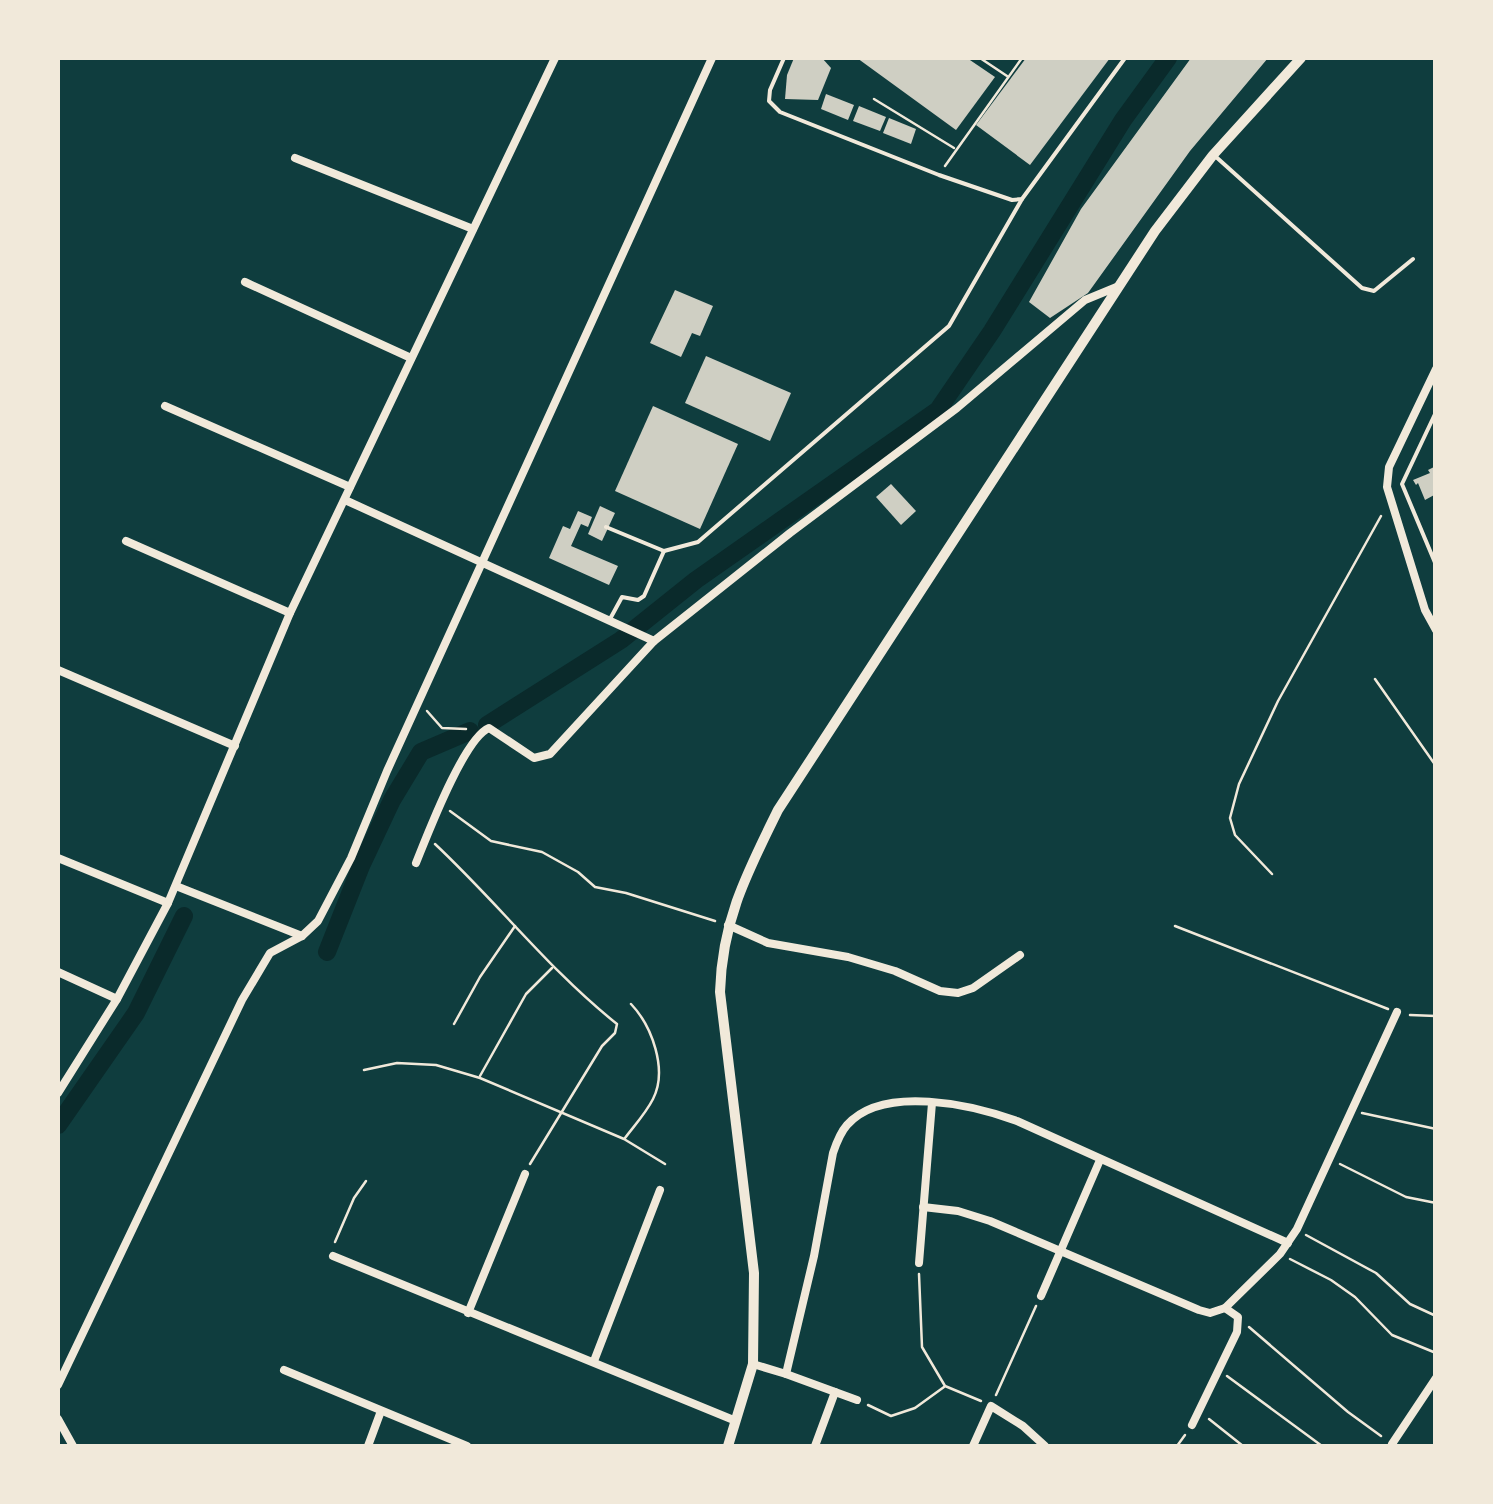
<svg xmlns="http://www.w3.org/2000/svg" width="1493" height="1504" viewBox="0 0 1493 1504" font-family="'DM Sans',sans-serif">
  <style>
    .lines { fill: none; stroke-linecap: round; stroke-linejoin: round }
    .canal { stroke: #0a2a2b; stroke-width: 18 }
    .building { fill: #cfcfc3 }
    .path { stroke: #f1e9da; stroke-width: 2.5 }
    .service { stroke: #f1e9da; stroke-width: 4 }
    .minor { stroke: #f1e9da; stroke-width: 8 }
    .secondary { stroke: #f1e9da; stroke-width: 10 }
  </style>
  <rect width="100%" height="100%" fill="#0f3d3e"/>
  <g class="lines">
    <g class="canal">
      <polyline points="487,725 621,640 696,580 938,410 992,331 1123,120 1168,58"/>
      <polyline points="327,952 361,866 392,800 421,752 470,731"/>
      <polyline points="58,1125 136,1013 184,916"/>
    </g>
  </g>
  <g class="building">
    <polygon points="794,58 822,58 831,68 818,100 785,99 787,75"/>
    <polygon points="857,58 967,58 995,77 956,130"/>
    <polygon points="1026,58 1110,58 1030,165 976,125"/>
    <polygon points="1191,58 1268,58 1190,151 1088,293 1050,318 1029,302 1081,209"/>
    <polygon points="826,94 854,105 848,120 821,109"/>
    <polygon points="859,106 886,117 880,131 853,121"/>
    <polygon points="889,118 916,129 911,144 883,133"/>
    <polygon points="675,290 713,306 700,336 692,333 681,357 650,343"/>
    <polygon points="706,356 791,393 770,441 685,403"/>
    <polygon points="653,406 738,444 700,529 615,491"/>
    <polygon points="1436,466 1436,494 1425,500 1418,483 1416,485 1413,480 1430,473 1428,470"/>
    <polygon points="891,484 916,511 901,525 876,497"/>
    <polygon points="600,506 615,513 602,541 588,534"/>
    <polygon points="578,511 592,517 588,527 581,524 571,546 618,566 609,585 549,558 563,526 570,529"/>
  </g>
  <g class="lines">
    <g class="path">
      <polyline points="980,58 1007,76"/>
      <polyline points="874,99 954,148"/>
      <polyline points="945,166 1022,58"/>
      <polyline points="1375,679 1436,766"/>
      <polyline points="427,711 442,728 466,729"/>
      <polyline points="450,811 491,841 542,852 578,872 595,887 626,893 715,921"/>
      <path d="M 435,844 C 498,903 550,971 617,1024 L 615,1033 L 602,1046 L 530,1164"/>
      <polyline points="1272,874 1235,835 1230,818 1239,784 1278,701 1381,516"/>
      <polyline points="1175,926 1388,1009"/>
      <polyline points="1410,1015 1436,1016"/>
      <polyline points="454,1024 480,977 515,926"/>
      <polyline points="364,1070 397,1063 436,1065 480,1078 624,1139 665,1164"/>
      <polyline points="480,1076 526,994 552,968"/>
      <polyline points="1362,1113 1436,1129"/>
      <path d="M 625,1138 C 634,1126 646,1113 653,1099 C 668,1070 652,1026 631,1004"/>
      <polyline points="1340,1164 1406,1197 1436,1203"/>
      <polyline points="1306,1235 1376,1273 1410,1304 1436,1316"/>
      <polyline points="335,1242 354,1198 366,1181"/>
      <polyline points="1290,1259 1331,1280 1355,1297 1392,1335 1436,1353"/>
      <polyline points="919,1274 922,1347 945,1386 981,1401"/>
      <polyline points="1249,1327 1348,1412 1381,1436"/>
      <polyline points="1227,1376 1322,1446"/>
      <polyline points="996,1395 1036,1306"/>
      <polyline points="868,1405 891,1416 915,1408 944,1387"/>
      <polyline points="1209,1419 1243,1446"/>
      <polyline points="1177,1446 1185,1435"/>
    </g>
    <g class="service">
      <polyline points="784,58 770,90 769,101 780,112 939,175 1012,200 1022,199 1125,58"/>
      <polyline points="1215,156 1362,288 1374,291 1413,259"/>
      <polyline points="1436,412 1402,484 1436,565"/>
      <polyline points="606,527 664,551 698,542 949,326 1022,199"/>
      <polyline points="610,619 622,597 638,600 644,596 664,551"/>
    </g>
    <g class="minor">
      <polyline points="295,158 473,229"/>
      <polyline points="245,282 411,358"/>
      <polyline points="1436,369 1389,467 1387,487 1425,610 1436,630"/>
      <polyline points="165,406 350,487"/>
      <polyline points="345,500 654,641"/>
      <polyline points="126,541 290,613"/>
      <polyline points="58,670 235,746"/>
      <polyline points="58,858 168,903"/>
      <path d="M 416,863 C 427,836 464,738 489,728 L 534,758 L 550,754 L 654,641 L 790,533 L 957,408 L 1085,300 L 1119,286"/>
      <polyline points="176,886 302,936"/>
      <polyline points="728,925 768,943 848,957 895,971 940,991 958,993 973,988 1020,955"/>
      <polyline points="58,972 117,999"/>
      <polyline points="58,1093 117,999 168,903 290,613 555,58"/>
      <polyline points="923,1207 958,1211 990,1221 1199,1310 1210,1313 1225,1308"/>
      <polyline points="333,1256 736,1421"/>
      <polyline points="919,1263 932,1103"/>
      <polyline points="1041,1296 1100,1160"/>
      <polyline points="468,1313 525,1174"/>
      <polyline points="594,1361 660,1190"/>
      <path d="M 753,1364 L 786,1374 L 814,1256 L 833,1153 C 836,1144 840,1133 847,1125 C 883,1084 973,1105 1017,1121 L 1288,1243"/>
      <polyline points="284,1370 467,1446"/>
      <polyline points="786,1374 857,1400"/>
      <polyline points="58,1385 242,1000 270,953 302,936 318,921 351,858 387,771 712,58"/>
      <polyline points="58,1419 73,1446"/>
      <polyline points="1192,1425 1237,1332 1238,1317 1225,1308 1280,1254 1297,1229 1397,1012"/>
      <polyline points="1392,1444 1436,1378"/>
      <polyline points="368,1446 381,1411"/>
      <polyline points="815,1446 835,1392"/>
      <polyline points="973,1446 991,1406 1023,1426 1045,1446"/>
    </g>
    <path class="secondary" d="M 728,1446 L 753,1364 L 754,1273 L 720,992 C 722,920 747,873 778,810 L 1155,231 L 1213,155 L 1301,58"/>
  </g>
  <rect width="1493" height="1504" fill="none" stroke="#f1e9da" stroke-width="120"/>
</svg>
